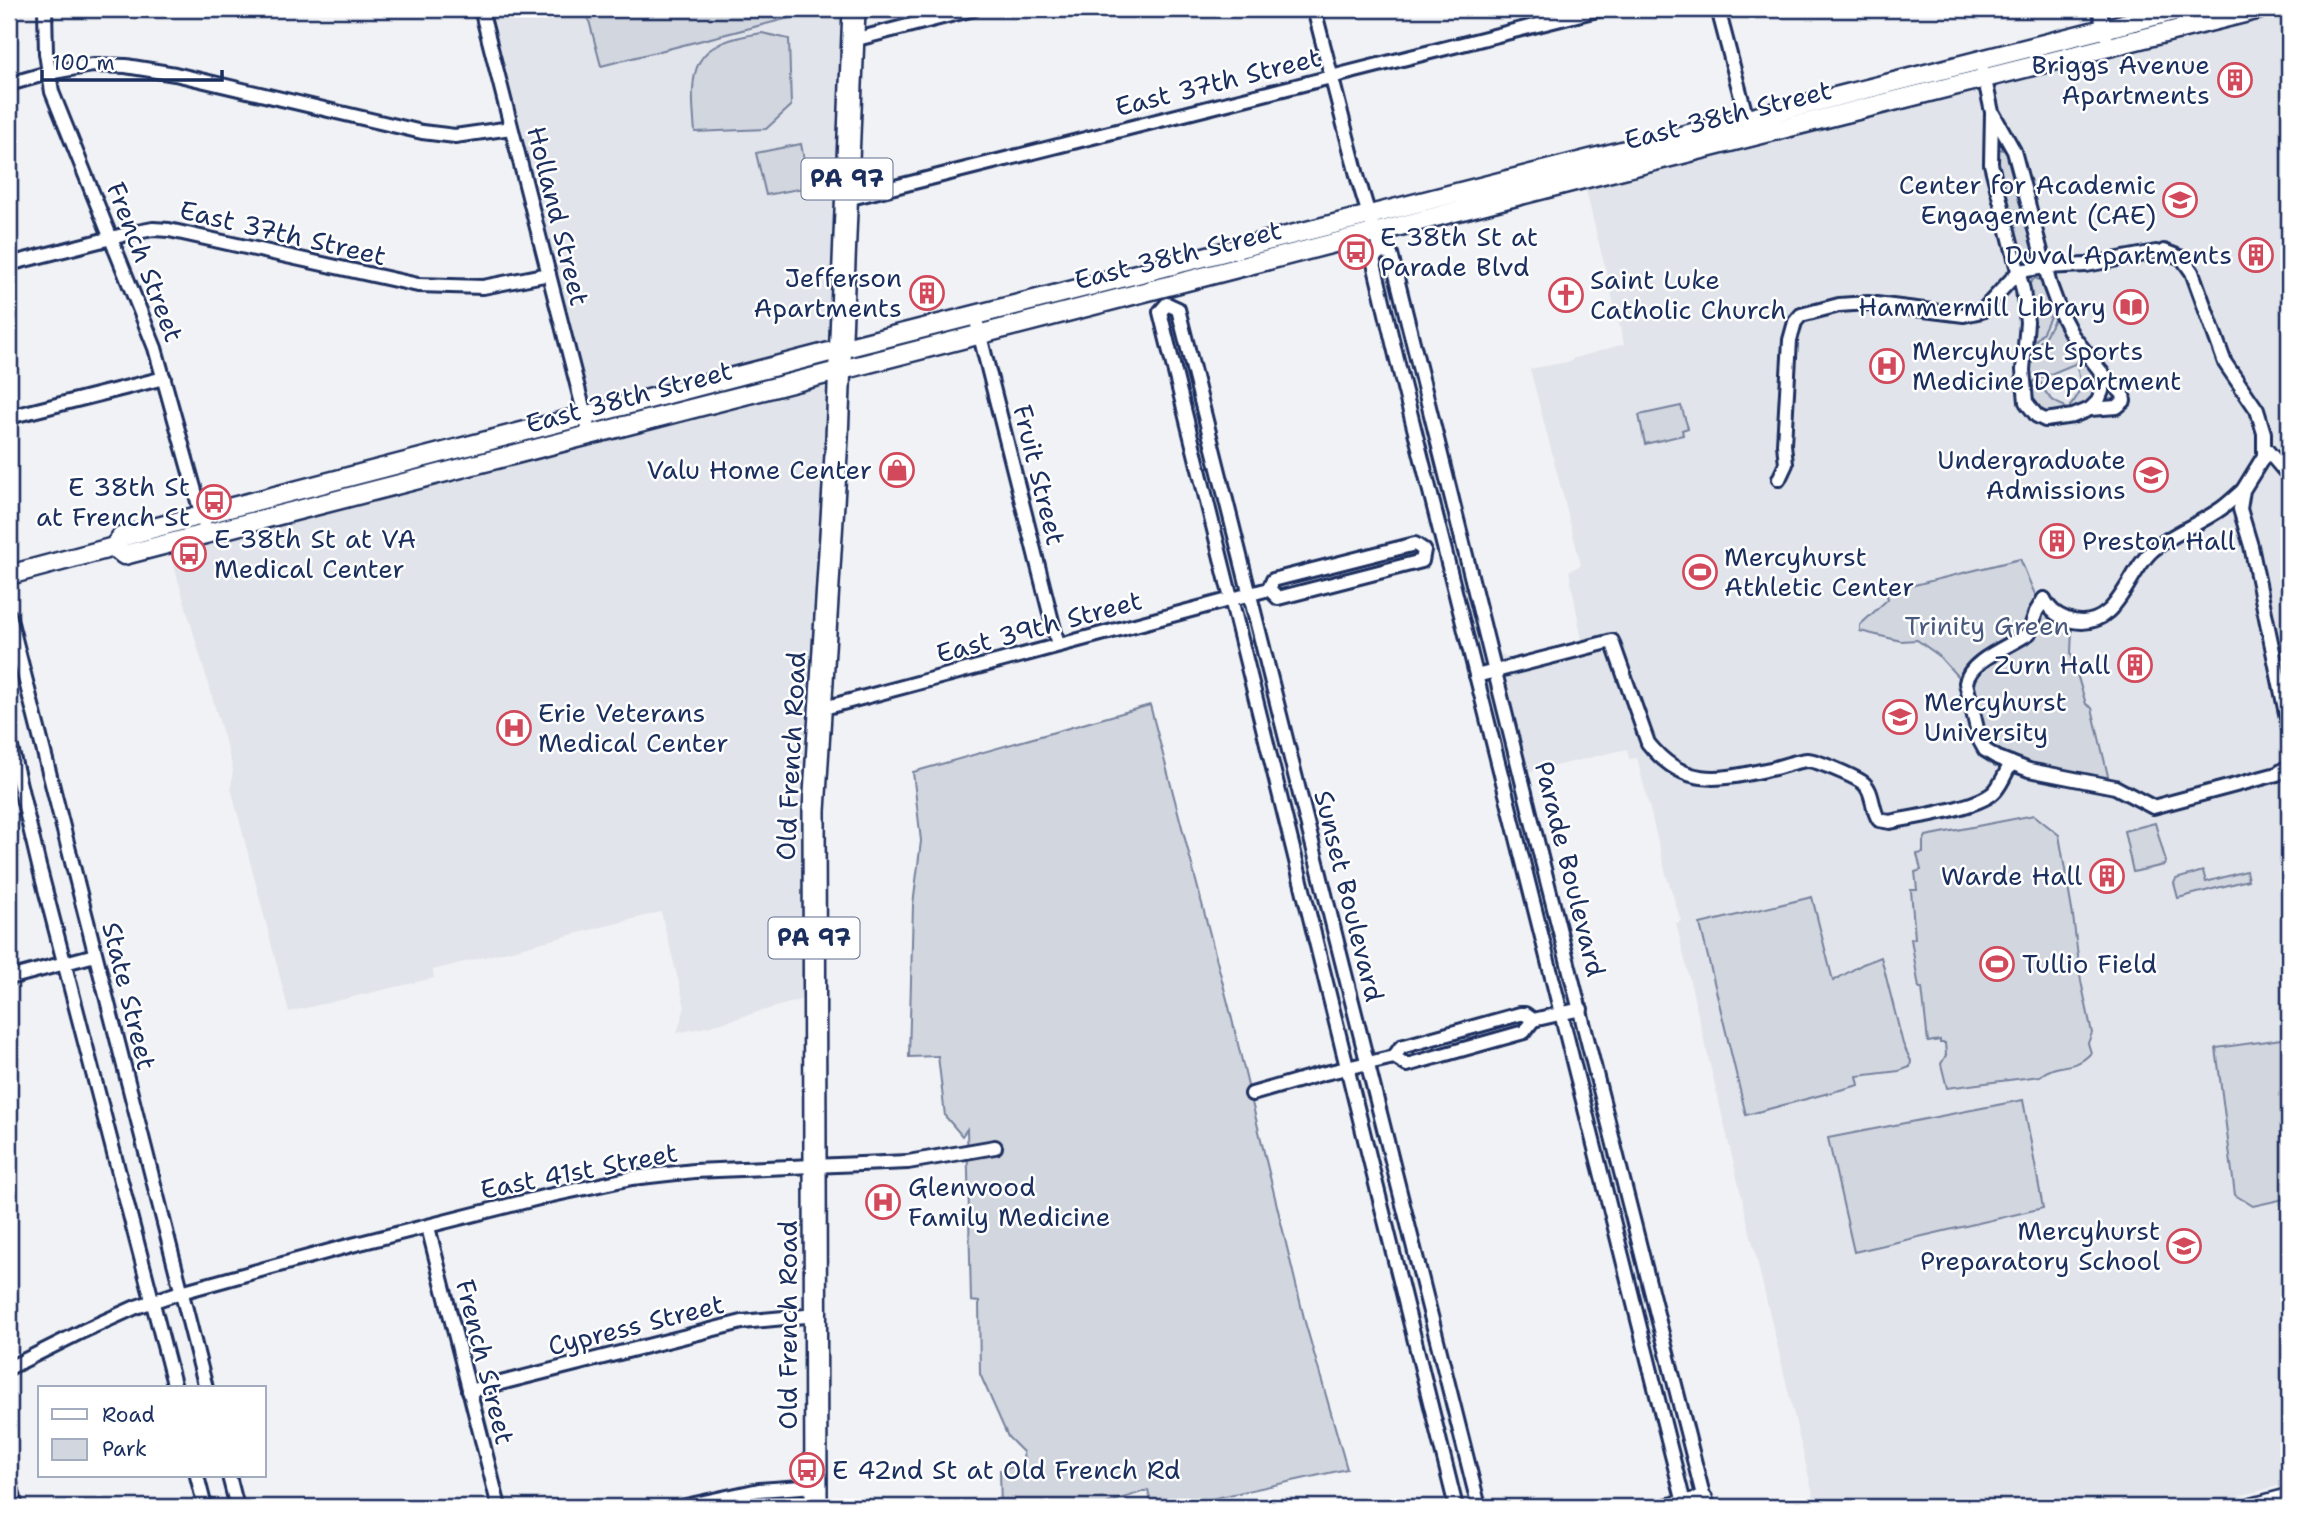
<svg xmlns="http://www.w3.org/2000/svg" width="2298" height="1516" viewBox="0 0 2298 1516" font-family="'Shantell Sans',sans-serif">
  <style>
    .built { fill: #e1e4ea }
    .green { fill: #d2d6df; stroke: #76829e; stroke-width: 2 }
    .lines { fill: none; stroke-linecap: round; stroke-linejoin: round }
    .minor-casing { stroke: #1b2f5e; stroke-width: 18 }
    .tertiary-casing { stroke: #1b2f5e; stroke-width: 21 }
    .secondary-casing { stroke: #1b2f5e; stroke-width: 23 }
    .primary-casing { stroke: #1b2f5e; stroke-width: 26 }
    .minor { stroke: #fff; stroke-width: 12 }
    .tertiary { stroke: #fff; stroke-width: 16 }
    .secondary { stroke: #fff; stroke-width: 18 }
    .primary { stroke: #fff; stroke-width: 21 }
    .labels { text-anchor: middle; stroke-width: 5; stroke-linejoin: round; paint-order: stroke }
    .shield { fill: #fff; stroke: #5f6d8e; stroke-width: 2 }
    .shield-label { font-size: 24px; font-weight: bold; fill: #1b2f5e }
    .poi-label { font-size: 26px; fill: #1b2f5e; stroke: #fff; text-anchor: end }
    .street-label { font-size: 26px; fill: #1b2f5e; stroke: #fff }
    .park-label { font-size: 26px; fill: #49597e; stroke: #fff }
  </style>
  <rect width="100%" height="100%" fill="#f1f2f5"/>
  <filter id="ink" filterUnits="userSpaceOnUse"><feTurbulence type="fractalNoise" baseFrequency=".0143" numOctaves="2"/><feDisplacementMap in="SourceGraphic" scale="14" xChannelSelector="R" yChannelSelector="G"/><feConvolveMatrix kernelMatrix="1 2 1 2 8 2 1 2 1" color-interpolation-filters="sRGB"/></filter>
  <g filter="url(#ink)">
    <g class="built">
      <polygon points="491,9 848,9 834,343 598,406 594,404 586,385"/>
      <polygon points="2289,9 2289,1483 2198,1507 1816,1507 1676,923 1681,921 1666,874 1637,758 1629,759 1627,749 1525,773 1493,645 1501,654 1510,658 1582,640 1569,571 1581,565 1530,369 1572,361 1572,359 1624,344 1585,187"/>
      <polygon points="826,383 831,388 805,767 803,999 711,1026 677,1033 685,1007 661,912 433,970 434,978 289,1012 231,788 233,769 169,549"/>
    </g>
    <g class="green">
      <polygon points="586,9 791,9 793,17 601,66"/>
      <path d="M 762,33 L 789,39 L 791,106 L 766,129 L 695,132 C 689,66 691,43 762,33 Z"/>
      <polygon points="801,144 809,187 766,195 756,153"/>
      <polygon points="2000,149 2010,152 2037,250 2032,259 2024,260 2020,257 1995,163 1995,152"/>
      <polygon points="2035,278 2044,282 2054,308 2043,332 2030,347 2028,285"/>
      <polygon points="2056,316 2068,339 2084,360 2027,384 2029,355 2045,336"/>
      <path d="M 2087,364 C 2096,377 2098,393 2087,405 L 2072,411 L 2070,406 C 2081,395 2081,382 2077,367 Z"/>
      <path d="M 2041,383 C 2046,395 2052,402 2064,406 L 2066,411 C 2040,416 2037,415 2028,390 Z"/>
      <polygon points="1681,406 1688,428 1682,430 1683,435 1645,444 1639,415"/>
      <path d="M 2020,559 C 2034,588 2037,618 2072,627 L 2071,654 L 2086,704 L 2092,708 L 2109,780 C 2085,777 2063,772 2039,765 C 2029,763 2016,761 2007,757 C 1984,744 1975,710 1974,685 L 1957,676 L 1938,655 L 1917,640 L 1901,641 L 1860,631 L 1860,625 L 1888,599 L 1886,592 Z"/>
      <polygon points="1150,705 1229,1007 1305,1322 1347,1469 1175,1507 1152,1507 1148,1490 1108,1503 1108,1507 1001,1507 1000,1470 1024,1464 1023,1452 1008,1437 980,1374 979,1302 971,1301 967,1129 962,1136 945,1116 938,1056 909,1057 913,905 921,841 913,772"/>
      <path d="M 2034,815 L 2059,835 L 2073,916 L 2081,981 L 2092,1033 L 2088,1043 L 2091,1053 C 2072,1073 2061,1060 2040,1076 L 1947,1088 L 1941,1064 L 1946,1055 L 1945,1043 L 1940,1043 L 1940,1040 L 1928,1042 L 1922,988 L 1919,988 L 1911,939 L 1915,938 L 1911,890 L 1917,890 L 1915,872 L 1921,870 L 1917,854 L 1923,853 L 1923,842 L 1926,836 Z"/>
      <polygon points="2155,823 2166,862 2164,865 2133,872 2124,831"/>
      <polygon points="2203,871 2206,882 2246,871 2248,880 2178,898 2174,883 2176,879"/>
      <polygon points="1812,897 1833,981 1863,964 1881,957 1903,1044 1911,1061 1910,1067 1899,1071 1857,1076 1859,1085 1746,1115 1700,924"/>
      <polygon points="2289,1038 2289,1198 2253,1206 2235,1195 2216,1048"/>
      <polygon points="2023,1100 2043,1208 1854,1252 1828,1138"/>
    </g>
    <g class="lines">
      <g class="minor-casing">
        <g id="minor">
          <polyline points="45,9 46,53 52,92 155,348 207,534"/>
          <polyline points="481,9 590,435"/>
          <polyline points="1314,9 1358,179 1380,251"/>
          <polyline points="1718,9 1749,127"/>
          <polyline points="2099,9 2106,36"/>
          <polyline points="853,40 974,9"/>
          <polyline points="1983,71 1992,112 1991,164 2023,290 2027,322 2023,370 2026,402 2037,416 2045,420 2073,416 2090,409 2098,401 2102,391 2102,373 2072,335 2060,312 2050,285 2014,151 1992,112"/>
          <polyline points="9,84 48,73 93,65 126,66 175,74 422,132 455,136 511,128"/>
          <polyline points="847,199 1601,9"/>
          <polyline points="1380,251 1391,254 1542,861 1704,1499"/>
          <polyline points="1380,251 1373,259 1398,364 1684,1503"/>
          <polyline points="2164,251 2182,258 2192,272 2225,363 2257,410 2264,433 2264,456 2243,490 2240,509 2251,546 2289,728"/>
          <polyline points="9,264 127,234 153,229 169,230 418,285 483,287 549,274"/>
          <polyline points="975,316 1058,645"/>
          <polyline points="2090,409 2117,407 2124,401 2123,394 2102,373"/>
          <polyline points="9,417 164,378"/>
          <polyline points="2265,448 2289,476"/>
          <polyline points="1779,479 1786,464 1784,444 1790,340 1795,322 1801,315 1839,305 1868,303 1964,315 1982,311 2019,271 2046,267 2086,265 2156,252"/>
          <path d="M 2044,599 L 2036,612 L 2029,633 C 2011,646 1969,660 1966,683 L 1980,741 L 1985,750 L 1998,758 L 2029,770 L 2115,787 L 2153,807 L 2277,774 L 2289,766"/>
          <path d="M 2044,599 C 2051,612 2059,617 2073,621 C 2118,630 2127,572 2153,550 C 2173,533 2200,524 2222,508 C 2229,503 2236,496 2242,491"/>
          <polyline points="9,615 206,1388"/>
          <path d="M 1476,676 L 1612,641 L 1648,743 C 1686,791 1722,779 1775,768 C 1785,765 1797,761 1807,760 C 1816,760 1853,776 1862,782 C 1874,790 1871,809 1879,820 L 1890,822 C 1913,817 1980,808 1995,791 C 2002,783 2006,772 2011,763"/>
          <polyline points="820,709 1221,602 1269,589 1273,580 1415,544 1424,550 1422,561 1278,598 1269,589"/>
          <polyline points="9,739 39,866 175,1388"/>
          <polyline points="9,978 95,955"/>
          <polygon points="1520,1014 1525,1014 1533,1020 1524,1032 1407,1065 1394,1057 1401,1047"/>
          <polyline points="1533,1020 1581,1009"/>
          <polyline points="1252,1094 1321,1074 1394,1057"/>
          <polyline points="428,1227 499,1507"/>
          <polyline points="9,1368 83,1331 136,1307 181,1292 348,1246 543,1197 632,1178 694,1171 908,1162 995,1147"/>
          <polyline points="469,1391 742,1322 816,1315"/>
          <polyline points="197,1476 205,1507"/>
          <polyline points="229,1476 237,1507"/>
          <polyline points="9,1478 16,1507"/>
          <polyline points="681,1507 759,1490 816,1486"/>
          <polyline points="1456,1507 1160,312 1167,304 1178,309 1479,1507"/>
        </g>
      </g>
      <g class="tertiary-casing">
        <g id="tertiary">
          <polyline points="1667,1507 1704,1499 1706,1507"/>
          <polyline points="2252,1507 2289,1497"/>
        </g>
      </g>
      <g class="secondary-casing">
        <g id="secondary">
          <polyline points="2182,9 841,349 202,515 121,537 114,547 124,555 1571,182 2260,9"/>
          <polyline points="9,575 114,547"/>
        </g>
      </g>
      <g class="primary-casing">
        <polyline id="primary" points="816,1507 814,811 837,438 854,9"/>
      </g>
      <use href="#minor" class="minor"/>
      <use href="#tertiary" class="tertiary"/>
      <use href="#secondary" class="secondary"/>
      <use href="#primary" class="primary"/>
    </g>
  </g>
  <defs>
    <g id="building-ring" transform="scale(1.75)"><circle r="9.5" fill="#fff" stroke="#d1495b" stroke-width="1.5"/><path d="M-4-6H4V6H1V3H-1V6H-4ZM-2.5-4.3h1.7v1.8h-1.7ZM.8-4.3h1.7v1.8H.8ZM-2.5-1h1.7V.8h-1.7ZM.8-1h1.7V.8H.8Z" fill="#d1495b"/></g>
    <g id="school-ring" transform="scale(1.75)"><circle r="9.5" fill="#fff" stroke="#d1495b" stroke-width="1.5"/><path d="M0-5L7-2L0 1L-7-2ZM-4 1L0 2.5L4 1V4Q0 6-4 4Z" fill="#d1495b"/></g>
    <g id="bus-ring" transform="scale(1.75)"><circle r="9.5" fill="#fff" stroke="#d1495b" stroke-width="1.5"/><path d="M-5-6H5V4H4V6H2V4H-2V6H-4V4H-5ZM-3.5-4V0h7V-4ZM-3.5 1.2v1.5H-2V1.2ZM2 1.2v1.5H3.5V1.2Z" fill="#d1495b"/></g>
    <g id="church-ring" transform="scale(1.75)"><circle r="9.5" fill="#fff" stroke="#d1495b" stroke-width="1.5"/><path d="M-1.2-6h2.4v3.5h3.3v2.4h-3.3V6h-2.4V-.1h-3.3v-2.4h3.3Z" fill="#d1495b"/></g>
    <g id="library-ring" transform="scale(1.75)"><circle r="9.5" fill="#fff" stroke="#d1495b" stroke-width="1.5"/><path d="M-6-4Q-3-5.5-.7-3.5V5Q-3 3-6 4ZM6-4Q3-5.5 .7-3.5V5Q3 3 6 4Z" fill="#d1495b"/></g>
    <g id="hospital-ring" transform="scale(1.75)"><circle r="9.5" fill="#fff" stroke="#d1495b" stroke-width="1.5"/><path d="M-5-5h3v3.5h4V-5h3V5h-3V1.5h-4V5h-3Z" fill="#d1495b"/></g>
    <g id="shop-ring" transform="scale(1.75)"><circle r="9.5" fill="#fff" stroke="#d1495b" stroke-width="1.5"/><path d="M-5-2.5h2.3a2.7 3.5 0 0 1 5.4 0H5L5.5 6h-11ZM-1.5-2.5h3a1.5 2.3 0 0 0-3 0Z" fill="#d1495b"/></g>
    <g id="stadium-ring" transform="scale(1.75)"><circle r="9.5" fill="#fff" stroke="#d1495b" stroke-width="1.5"/><path d="M0-5a6.5 5 0 1 0 0 10a6.5 5 0 1 0 0-10ZM-3.5-1.8h7v3.6h-7Z" fill="#d1495b"/></g>
    <g id="university-ring" transform="scale(1.75)"><circle r="9.5" fill="#fff" stroke="#d1495b" stroke-width="1.5"/><path d="M0-5L7-2L0 1L-7-2ZM-4 1L0 2.5L4 1V4Q0 6-4 4Z" fill="#d1495b"/></g>
  </defs>
  <g fill-rule="evenodd">
    <use href="#building-ring" x="2235" y="80"/>
    <use href="#school-ring" x="2180" y="200"/>
    <use href="#bus-ring" x="1356" y="252"/>
    <use href="#building-ring" x="2256" y="255"/>
    <use href="#building-ring" x="927" y="293"/>
    <use href="#church-ring" x="1566" y="295"/>
    <use href="#library-ring" x="2131" y="307"/>
    <use href="#hospital-ring" x="1887" y="366"/>
    <use href="#shop-ring" x="897" y="470"/>
    <use href="#school-ring" x="2151" y="475"/>
    <use href="#bus-ring" x="214" y="502"/>
    <use href="#building-ring" x="2057" y="541"/>
    <use href="#bus-ring" x="189" y="554"/>
    <use href="#stadium-ring" x="1700" y="572"/>
    <use href="#building-ring" x="2135" y="665"/>
    <use href="#university-ring" x="1900" y="717"/>
    <use href="#hospital-ring" x="514" y="728"/>
    <use href="#building-ring" x="2107" y="876"/>
    <use href="#stadium-ring" x="1997" y="964"/>
    <use href="#hospital-ring" x="883" y="1202"/>
    <use href="#school-ring" x="2184" y="1246"/>
    <use href="#bus-ring" x="807" y="1470"/>
  </g>
  <g class="labels">
    <g class="shield">
      <rect x="801.5" y="158.5" width="91" height="41" rx="5"/>
      <rect x="768.5" y="917.5" width="91" height="41" rx="5"/>
    </g>
    <g class="shield-label">
      <text x="847" y="187">PA 97</text>
      <text x="814" y="946">PA 97</text>
    </g>
    <g class="poi-label">
      <text x="2210" y="74">Briggs Avenue<tspan x="2210" dy="30">Apartments</tspan></text>
      <text x="2156" y="194">Center for Academic<tspan x="2156" dy="30">Engagement (CAE)</tspan></text>
      <text x="1380" y="246" text-anchor="start">E 38th St at<tspan x="1380" dy="30">Parade Blvd</tspan></text>
      <text x="2232" y="264">Duval Apartments</text>
      <text x="902" y="287">Jefferson<tspan x="902" dy="30">Apartments</tspan></text>
      <text x="1590" y="289" text-anchor="start">Saint Luke<tspan x="1590" dy="30">Catholic Church</tspan></text>
      <text x="2106" y="316">Hammermill Library</text>
      <text x="1912" y="360" text-anchor="start">Mercyhurst Sports<tspan x="1912" dy="30">Medicine Department</tspan></text>
      <text x="2126" y="469">Undergraduate<tspan x="2126" dy="30">Admissions</tspan></text>
      <text x="872" y="479">Valu Home Center</text>
      <text x="190" y="496">E 38th St<tspan x="190" dy="30">at French St</tspan></text>
      <text x="214" y="548" text-anchor="start">E 38th St at VA<tspan x="214" dy="30">Medical Center</tspan></text>
      <text x="2082" y="550" text-anchor="start">Preston Hall</text>
      <text x="1724" y="566" text-anchor="start">Mercyhurst<tspan x="1724" dy="30">Athletic Center</tspan></text>
      <text x="2110" y="674">Zurn Hall</text>
      <text x="1924" y="711" text-anchor="start">Mercyhurst<tspan x="1924" dy="30">University</tspan></text>
      <text x="538" y="722" text-anchor="start">Erie Veterans<tspan x="538" dy="30">Medical Center</tspan></text>
      <text x="2082" y="885">Warde Hall</text>
      <text x="2022" y="973" text-anchor="start">Tullio Field</text>
      <text x="908" y="1196" text-anchor="start">Glenwood<tspan x="908" dy="30">Family Medicine</tspan></text>
      <text x="2160" y="1240">Mercyhurst<tspan x="2160" dy="30">Preparatory School</tspan></text>
      <text x="832" y="1479" text-anchor="start">E 42nd St at Old French Rd</text>
    </g>
    <g class="street-label">
      <text transform="translate(1218 82) rotate(-14)" y="9">East 37th Street</text>
      <text transform="translate(1728 115) rotate(-14)" y="9">East 38th Street</text>
      <text transform="translate(558 216) rotate(76)" y="9">Holland Street</text>
      <text transform="translate(283 233) rotate(13)" y="9">East 37th Street</text>
      <text transform="translate(1178 255) rotate(-14)" y="9">East 38th Street</text>
      <text transform="translate(145 262) rotate(69)" y="9">French Street</text>
      <text transform="translate(629 397) rotate(-15)" y="9">East 38th Street</text>
      <text transform="translate(1039 475) rotate(76)" y="9">Fruit Street</text>
      <text transform="translate(1039 627) rotate(-15)" y="9">East 39th Street</text>
      <text transform="translate(791 756) rotate(-87)" y="9">Old French Road</text>
      <text transform="translate(1570 869) rotate(76)" y="9">Parade Boulevard</text>
      <text transform="translate(1349 896) rotate(76)" y="9">Sunset Boulevard</text>
      <text transform="translate(129 996) rotate(76)" y="9">State Street</text>
      <text transform="translate(579 1171) rotate(-11)" y="9">East 41st Street</text>
      <text transform="translate(636 1325) rotate(-14)" y="9">Cypress Street</text>
      <text transform="translate(788 1325) rotate(-90)" y="9">Old French Road</text>
      <text transform="translate(485 1362) rotate(76)" y="9">French Street</text>
    </g>
    <g class="park-label">
      <text x="1987" y="635">Trinity Green</text>
    </g>
  </g>
  <rect width="2298" height="1516" fill="none" stroke="#fff" stroke-width="35"/>
  <rect x="18" y="18" width="2263" height="1481" fill="none" stroke="#1b2f5e" stroke-width="2.5" filter="url(#ink)"/>
  <rect x="38" y="1386" width="228" height="91" fill="#ffffff" stroke="#a4acbf" stroke-width="2"/>
  <rect x="52" y="1409" width="35" height="10" fill="#ffffff" stroke="#a4acbf" stroke-width="2"/>
  <text x="102" y="1422" font-size="21" fill="#1b2f5e">Road</text>
  <rect x="52" y="1439" width="35" height="21" fill="#d2d6df" stroke="#a4acbf" stroke-width="2"/>
  <text x="102" y="1456" font-size="21" fill="#1b2f5e">Park</text>
  <path d="M42 70v10h180v-10" fill="none" stroke="#1b2f5e" stroke-width="3.5"/>
  <text x="52" y="70" font-size="21" fill="#1b2f5e" stroke="#ffffff" stroke-width="5" paint-order="stroke">100 m</text>
</svg>
